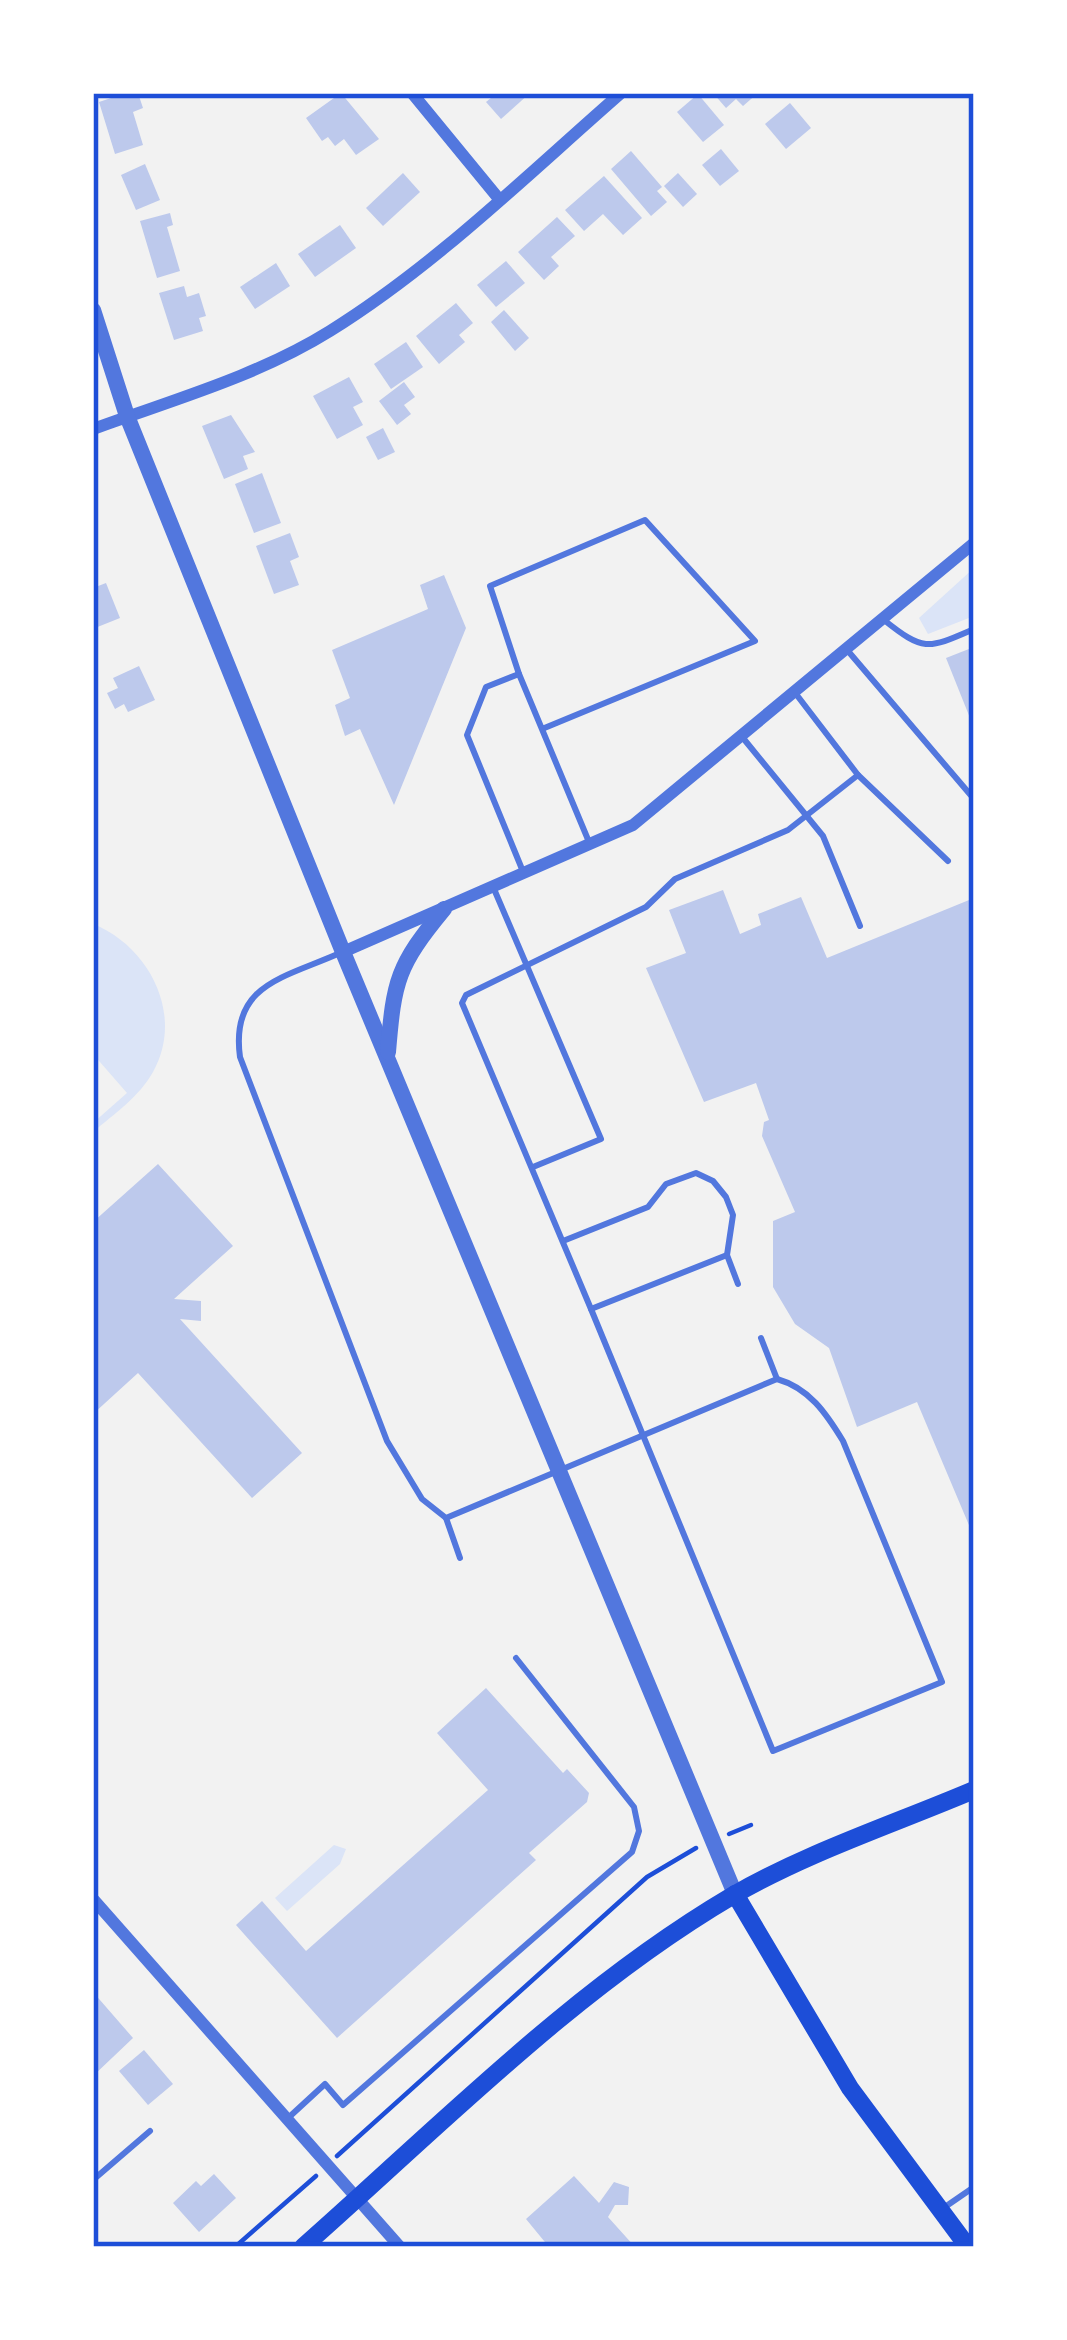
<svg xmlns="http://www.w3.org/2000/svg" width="1067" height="2340" viewBox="0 0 1067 2340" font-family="'IBM Plex Sans',sans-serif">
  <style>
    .green { fill: #dbe4f7 }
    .building { fill: #bdc9ec }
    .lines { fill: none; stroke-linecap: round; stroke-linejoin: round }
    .path { stroke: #1d4ed8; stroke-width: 4.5 }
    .service { stroke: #5277de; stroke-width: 6 }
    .minor { stroke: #5277de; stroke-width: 12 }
    .tertiary { stroke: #5277de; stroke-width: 16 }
    .secondary { stroke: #1d4ed8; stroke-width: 18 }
    .neatline { fill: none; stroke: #1d4ed8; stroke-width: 4.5 }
  </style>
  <rect width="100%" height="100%" fill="#f2f2f2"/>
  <g class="green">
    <polygon points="974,568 974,616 928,634 919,618"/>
    <path d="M 93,924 C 149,946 185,1015 153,1072 C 139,1097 114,1114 93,1132 L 93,1123 L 127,1093 L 93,1054 Z"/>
    <polygon points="334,1845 346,1849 340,1864 287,1911 275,1898"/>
  </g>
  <g class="building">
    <polygon points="126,93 138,93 143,108 133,112 143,145 115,154 99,102"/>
    <polygon points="341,93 379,139 356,155 344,139 335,146 328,137 322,141 306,118"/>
    <polygon points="497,93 530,93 501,119 486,102"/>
    <polygon points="713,93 758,93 743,106 736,99 726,108"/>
    <polygon points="698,94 724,125 703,142 677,112"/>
    <polygon points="790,103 811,128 786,149 765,124"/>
    <polygon points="721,149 739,171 720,186 702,165"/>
    <polygon points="631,151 662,187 657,191 667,202 651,216 611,169"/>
    <polygon points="145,164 160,200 136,210 121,175"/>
    <polygon points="403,173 420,192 383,226 366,208"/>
    <polygon points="678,173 697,194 683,207 664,186"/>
    <polygon points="604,176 642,218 623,235 603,214 584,231 565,210"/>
    <polygon points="170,213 173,225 167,227 180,271 157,278 140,221"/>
    <polygon points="557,217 575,236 551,257 559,266 544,280 518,252"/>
    <polygon points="340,225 356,248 315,277 298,254"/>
    <polygon points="506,261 525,283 496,307 477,285"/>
    <polygon points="276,263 290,286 255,309 240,287"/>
    <polygon points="184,286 187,297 199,293 206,316 199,318 203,331 174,340 159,293"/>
    <polygon points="456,303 473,323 459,335 465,342 439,364 416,336"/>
    <polygon points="504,310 529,338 515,351 491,322"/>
    <polygon points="406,342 423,367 391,389 374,364"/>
    <polygon points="349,377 363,402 353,407 363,425 337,439 313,396"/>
    <polygon points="404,382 415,397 404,405 411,414 397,425 379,401"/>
    <polygon points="231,415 255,452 243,456 248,469 224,479 202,426"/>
    <polygon points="383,428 395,452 378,460 366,437"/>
    <polygon points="262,473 281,523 254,533 235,484"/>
    <polygon points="290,533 299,557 290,561 299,585 274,594 256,546"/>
    <polygon points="444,575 466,628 394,805 360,729 345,736 335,705 350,698 332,650 428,609 420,585"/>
    <polygon points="106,583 120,618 95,628 93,588"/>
    <polygon points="974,647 974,728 946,658"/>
    <polygon points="139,666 155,700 128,712 124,704 115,709 107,693 118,688 113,678"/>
    <polygon points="723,890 740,934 761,925 758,914 801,897 827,958 974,898 974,1537 917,1402 857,1427 829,1348 795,1324 773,1287 773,1221 795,1212 762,1136 764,1122 769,1120 756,1083 704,1102 646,968 686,953 669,910"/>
    <polygon points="158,1164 233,1246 174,1299 201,1301 201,1321 180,1319 302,1453 252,1498 138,1373 93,1414 93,1222"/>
    <polygon points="486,1688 563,1773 567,1769 589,1793 587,1802 529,1853 536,1860 337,2038 236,1925 262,1901 306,1951 488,1790 437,1733"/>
    <polygon points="93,1992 133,2038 93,2076 93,2047 98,2043 93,2036"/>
    <polygon points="144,2050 173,2084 148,2105 119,2071"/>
    <polygon points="214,2174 236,2198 199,2232 173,2203 196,2181 201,2186"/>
    <polygon points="574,2176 599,2203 614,2182 629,2187 628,2205 615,2205 608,2217 635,2247 549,2247 526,2219"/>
  </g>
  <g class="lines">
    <g class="path">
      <polyline points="729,1834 751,1825"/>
      <polyline points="337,2156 647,1877 696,1848"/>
      <polyline points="235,2247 316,2176"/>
    </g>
    <g class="service">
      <path d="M 884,620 C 924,652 928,649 974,629"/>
      <polyline points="848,651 974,799"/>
      <polyline points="519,674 486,687 467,735 524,874"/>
      <polyline points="796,694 858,775 948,861"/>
      <polyline points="542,729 755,641 645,520 490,586 519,674 589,842"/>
      <polyline points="743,738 823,836 860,926"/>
      <polyline points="494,889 601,1139 533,1167"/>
      <path d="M 340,953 C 284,978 230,984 240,1057 L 387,1441 L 422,1499 L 446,1518 L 777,1379 L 761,1338"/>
      <polyline points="563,1241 648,1207 666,1184 696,1173 713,1181 726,1197 733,1215 727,1255 738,1284"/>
      <path d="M 727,1255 L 591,1309 L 773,1751 L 942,1682 L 843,1441 C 826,1413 809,1388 777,1379"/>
      <polyline points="591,1309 462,1003 466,995 646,907 675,879 788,830 858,775"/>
      <polyline points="446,1518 460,1558"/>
      <polyline points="287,2119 325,2084 343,2105 632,1852 639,1831 634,1807 516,1658"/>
      <polyline points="93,2180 150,2131"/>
      <polyline points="942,2209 974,2187"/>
    </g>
    <g class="minor">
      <polyline points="412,93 499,199"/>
      <path d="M 93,429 C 172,400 258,376 330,331 C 436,265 527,175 621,93"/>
      <polyline points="343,952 633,825 974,543"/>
      <polyline points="93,1899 400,2247"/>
    </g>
    <g class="tertiary">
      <polyline points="93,310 127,416 343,952 735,1894"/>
      <path d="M 388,1052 C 394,980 397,966 444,909"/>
    </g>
    <g class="secondary">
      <polyline points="735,1894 850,2088 968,2247"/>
      <path d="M 303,2247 C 440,2126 574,1989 732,1896 C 808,1852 894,1824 974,1790"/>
    </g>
  </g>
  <rect width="1067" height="2340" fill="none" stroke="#ffffff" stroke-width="192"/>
  <rect x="96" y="96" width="875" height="2148" class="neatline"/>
</svg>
